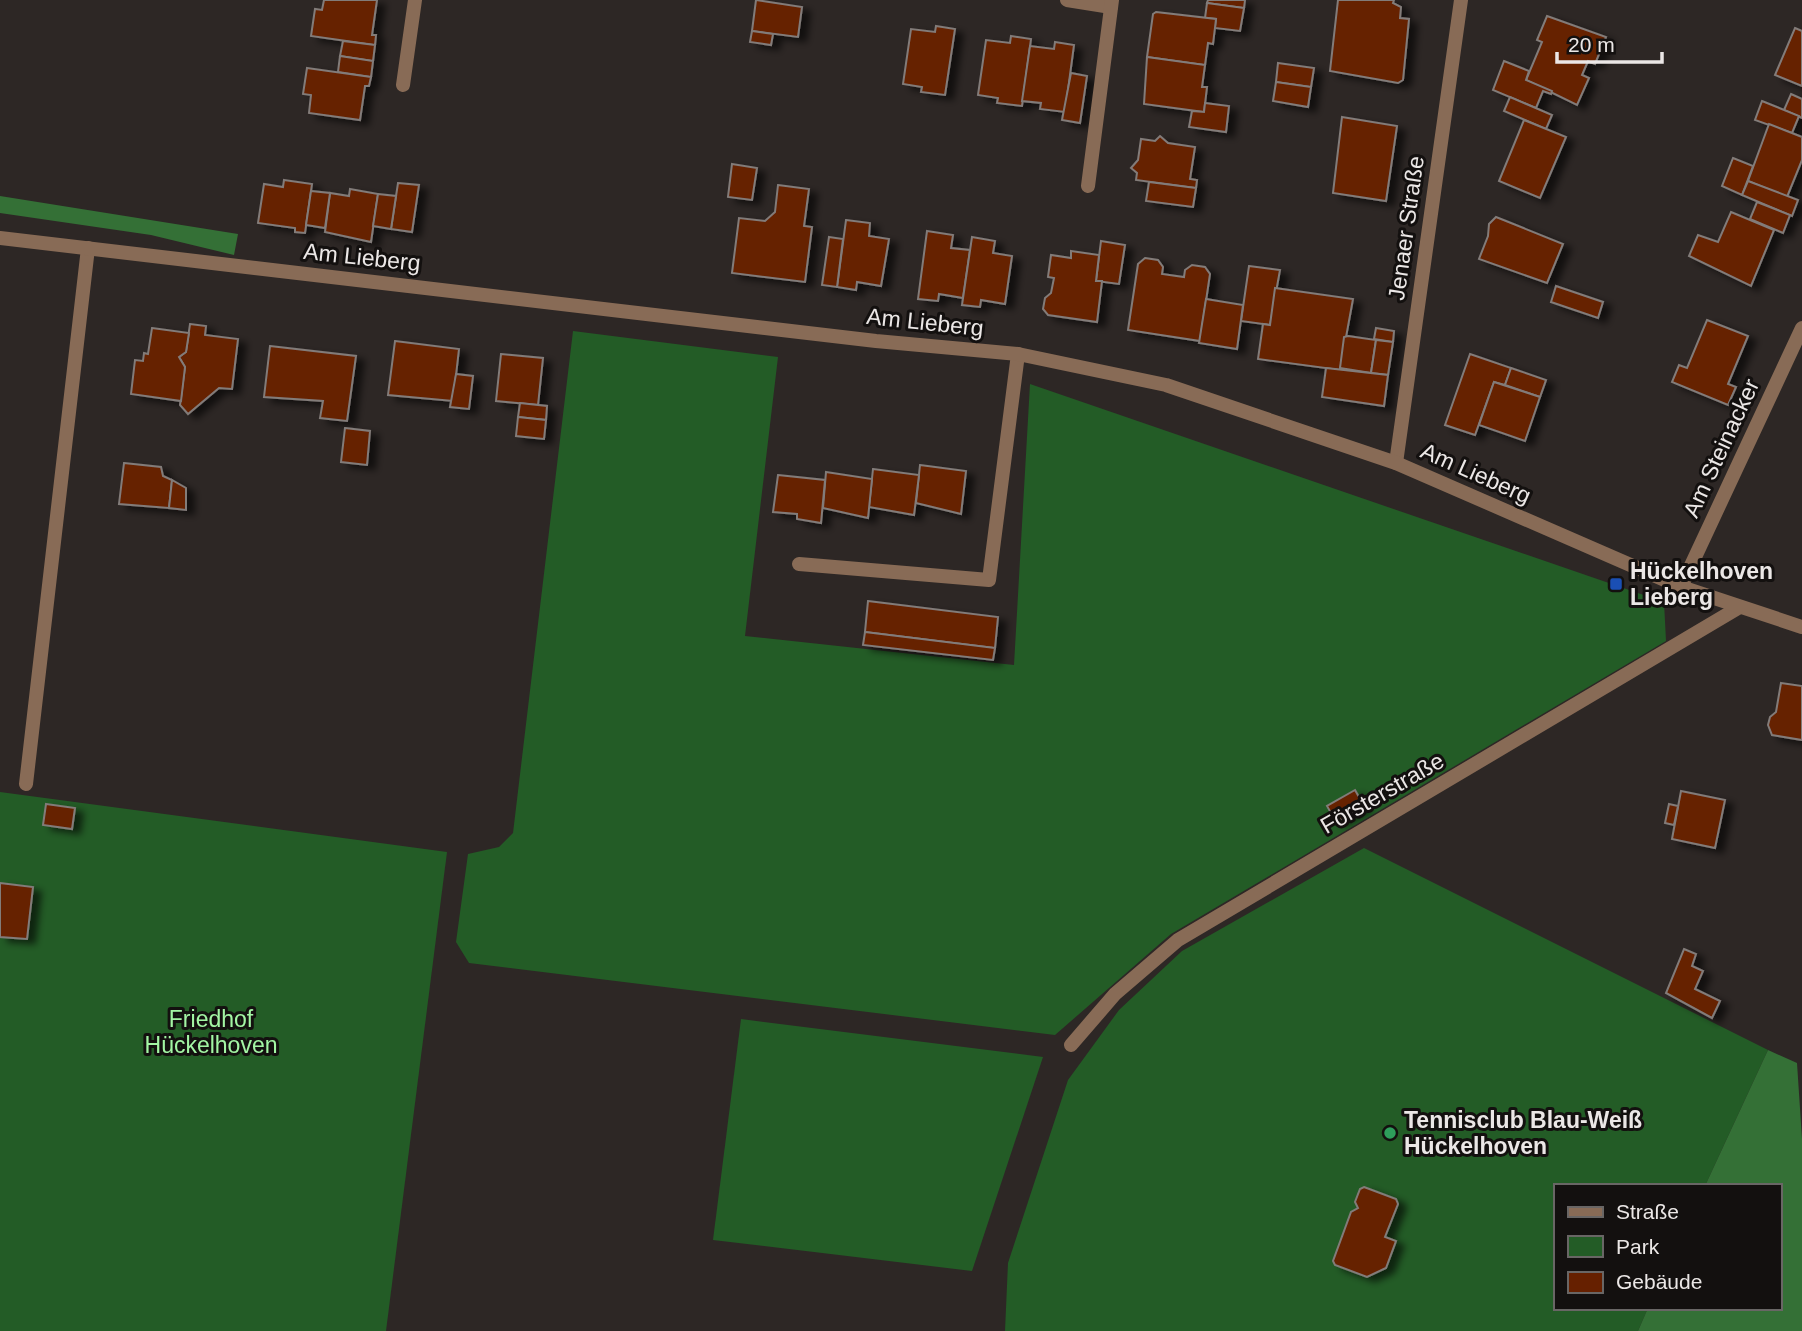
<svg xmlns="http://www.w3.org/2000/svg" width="1802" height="1331" viewBox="0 0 1802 1331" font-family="Arial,sans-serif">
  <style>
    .green { fill: #235c26 }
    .forest { fill: #347036 }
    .building { fill: #662000; stroke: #827b79; stroke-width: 2; filter: url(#shadow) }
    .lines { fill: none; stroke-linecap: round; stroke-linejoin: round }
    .service { stroke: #886b56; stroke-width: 14 }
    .minor { stroke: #886b56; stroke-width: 14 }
    .tertiary { stroke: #886b56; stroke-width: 14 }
    .transit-dot { fill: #1a4fb4; stroke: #13100f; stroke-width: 2.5 }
    .leisure-dot { fill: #2e9e5b; stroke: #13100f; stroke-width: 2.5 }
    .labels { text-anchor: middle; stroke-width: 6; stroke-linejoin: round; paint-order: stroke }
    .street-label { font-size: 23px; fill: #ebe7e6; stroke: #13100f }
    .poi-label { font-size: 23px; font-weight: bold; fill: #ebe7e6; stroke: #13100f; text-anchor: start }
    .park-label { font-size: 23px; fill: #a3f6a4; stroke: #13100f }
  </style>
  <defs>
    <filter id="shadow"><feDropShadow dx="8" dy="4.5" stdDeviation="3.5" flood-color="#0009"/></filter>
  </defs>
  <rect width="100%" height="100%" fill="#2d2725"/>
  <g class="green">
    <polygon points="573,331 778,357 745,636 1014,665 1030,384 1664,602 1666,641 1171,934 1055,1035 469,963 456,942 468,854 499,847 513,833"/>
    <polygon points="0,792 447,852 386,1331 0,1331"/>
    <polygon points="1364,848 1768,1050 1705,1186 1555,1186 1555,1308 1648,1308 1638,1331 1005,1331 1008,1263 1068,1080 1119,1010 1182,951"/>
    <polygon points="741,1019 1043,1057 972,1271 713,1240"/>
  </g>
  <g class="forest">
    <polygon points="0,196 238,234 234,255 151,235 0,213"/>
    <polygon points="1768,1050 1797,1063 1802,1139 1802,1331 1638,1331 1648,1308 1779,1308 1779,1186 1705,1186"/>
  </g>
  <g class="building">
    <polygon points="324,0 377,0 372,35 376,35 375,45 311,36 315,9 322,10"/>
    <polygon points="756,0 802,7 798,37 752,31"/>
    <polygon points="1208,0 1245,0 1244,8 1207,3"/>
    <polygon points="1338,0 1394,0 1393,3 1401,7 1400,18 1409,19 1403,80 1398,83 1330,71"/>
    <polygon points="1207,3 1244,8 1240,31 1215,28 1216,19 1205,18"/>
    <polygon points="1156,12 1216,19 1213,44 1208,43 1205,65 1147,57 1153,14"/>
    <polygon points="1547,16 1606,37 1595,64 1588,61 1582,75 1589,78 1577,105 1526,80 1542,42 1537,40"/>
    <polygon points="936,26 955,29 945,95 921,92 922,87 903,84 911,29 935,32"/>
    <polygon points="1795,28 1802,31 1802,86 1775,75"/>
    <polygon points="752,31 773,34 771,45 750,42"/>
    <polygon points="1011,36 1031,39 1022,106 997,103 998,98 978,95 986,40 1010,43"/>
    <polygon points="343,41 375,45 373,61 340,56"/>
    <polygon points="1055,42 1074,45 1065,112 1040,109 1041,103 1022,101 1030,46 1054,49"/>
    <polygon points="340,56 373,61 371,77 338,72"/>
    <polygon points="1147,57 1205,65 1202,87 1207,87 1204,112 1144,104"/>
    <polygon points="1504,61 1529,71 1526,80 1552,91 1551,94 1543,91 1536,108 1493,90"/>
    <polygon points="1278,63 1314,68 1311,87 1276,82"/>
    <polygon points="307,68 371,77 369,86 365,86 360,120 309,113 311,95 303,94"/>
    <polygon points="1071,73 1087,76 1080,123 1062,120"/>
    <polygon points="1276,82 1311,87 1308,107 1273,101"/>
    <polygon points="1791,94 1802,99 1802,118 1784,110"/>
    <polygon points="1510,97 1552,115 1546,129 1504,111"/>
    <polygon points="1762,101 1799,116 1792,133 1755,120"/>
    <polygon points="1205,103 1229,106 1226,132 1189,127 1192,111 1204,112"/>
    <polygon points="1342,117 1397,126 1386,201 1333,193"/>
    <polygon points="1524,120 1566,137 1540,198 1499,181"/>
    <polygon points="1769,124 1802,137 1802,160 1787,197 1748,181"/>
    <polygon points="1160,136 1168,143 1195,147 1190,179 1197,180 1196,188 1136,180 1137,173 1131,168 1138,160 1141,139 1155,141"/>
    <polygon points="1733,158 1753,166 1742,195 1722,186"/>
    <polygon points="732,164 757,168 752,200 728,197"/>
    <polygon points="284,180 312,184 305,233 295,232 295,228 258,223 264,184 283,187"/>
    <polygon points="1748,181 1798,200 1792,216 1742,195"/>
    <polygon points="1149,182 1196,188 1193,207 1146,201"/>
    <polygon points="398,183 419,185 412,232 391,229"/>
    <polygon points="778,185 809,189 804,226 812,227 805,282 732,273 739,218 765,221 775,212"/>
    <polygon points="350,189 378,194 371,242 325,232 330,193 349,196"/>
    <polygon points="311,191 330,193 325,228 306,225"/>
    <polygon points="378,194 396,196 391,229 373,226"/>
    <polygon points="1757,202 1790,215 1783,233 1750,219"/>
    <polygon points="1731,212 1774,230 1751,286 1689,256 1698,235 1718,242"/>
    <polygon points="1496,217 1563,244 1547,283 1479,259 1488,236 1489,224"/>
    <polygon points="846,220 870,223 869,236 889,239 881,286 857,282 856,290 837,287"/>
    <polygon points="927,231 953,235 951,248 970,250 963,298 939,294 938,301 918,299"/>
    <polygon points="829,237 843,239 837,287 822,285"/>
    <polygon points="972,237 995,241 993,253 1012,256 1005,304 981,300 980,307 962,305"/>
    <polygon points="1101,241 1125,245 1119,284 1096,281"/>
    <polygon points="1071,251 1099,255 1096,281 1102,281 1097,322 1048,315 1043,309 1045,298 1051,293 1054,278 1048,277 1051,255 1071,258"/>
    <polygon points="1145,258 1158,260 1163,267 1162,274 1184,277 1185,270 1192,265 1205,267 1210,274 1200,341 1128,330 1138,264"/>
    <polygon points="1249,266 1280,270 1270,325 1241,321"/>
    <polygon points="1556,286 1603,302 1598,318 1551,302"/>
    <polygon points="1275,288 1353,299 1340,370 1258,359 1263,324 1270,325"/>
    <polygon points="1206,299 1243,305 1237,349 1199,343"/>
    <polygon points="1707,320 1748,336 1728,384 1736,387 1728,405 1672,382 1679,365 1687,368"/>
    <polygon points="190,324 206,326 205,335 238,339 232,389 219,388 188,414 180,405 185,367 179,357 186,352"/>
    <polygon points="152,328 189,333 186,352 179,357 185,367 181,401 131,394 135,360 143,361 144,353 148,354"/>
    <polygon points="1376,328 1394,331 1393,342 1374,339"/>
    <polygon points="1348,336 1376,340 1371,373 1340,368 1344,337"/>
    <polygon points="1376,340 1393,342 1388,375 1371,373"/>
    <polygon points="395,341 459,349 453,401 388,395"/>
    <polygon points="270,346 356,356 347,421 320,418 323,401 264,397"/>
    <polygon points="501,354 543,358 538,405 496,401"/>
    <polygon points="1470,354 1511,368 1505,385 1494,382 1475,435 1445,425"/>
    <polygon points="1326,368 1388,375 1384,406 1322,397"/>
    <polygon points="1511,368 1546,380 1540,397 1505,385"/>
    <polygon points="456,374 473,376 469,409 450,407"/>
    <polygon points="1494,382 1540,397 1525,441 1479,425"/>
    <polygon points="520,403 547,406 546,420 518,417"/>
    <polygon points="518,417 546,420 544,439 516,436"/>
    <polygon points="345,428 370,431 367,465 341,462"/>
    <polygon points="124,463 161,467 163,476 172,480 169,508 119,504"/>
    <polygon points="920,465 966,471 961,514 916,503"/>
    <polygon points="873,469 919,475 914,515 869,507"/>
    <polygon points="826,472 872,479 868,518 823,508"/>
    <polygon points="778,475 825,480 821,523 797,519 797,514 773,512"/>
    <polygon points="172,480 186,488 186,510 169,508"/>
    <polygon points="868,601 998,617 995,648 865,632"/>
    <polygon points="865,632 995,648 993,660 863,645"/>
    <polygon points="1781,683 1802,686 1802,740 1772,735 1768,725 1770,717 1776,712"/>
    <polygon points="1355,790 1364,806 1336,822 1327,806"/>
    <polygon points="1681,791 1725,800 1715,848 1672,839"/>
    <polygon points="46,804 75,808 72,829 43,825"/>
    <polygon points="1669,804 1678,806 1674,825 1665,823"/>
    <polygon points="0,883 33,887 27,939 0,937"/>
    <polygon points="1684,949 1696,954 1692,966 1703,971 1695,989 1720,1001 1712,1018 1666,993"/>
    <polygon points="1364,1187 1396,1199 1398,1204 1385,1237 1396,1241 1386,1268 1367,1277 1335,1265 1333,1261 1351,1212 1358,1208 1355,1202 1360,1189"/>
  </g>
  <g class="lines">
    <g class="service">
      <polyline points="799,564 989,580 1018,354"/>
      <polyline points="26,784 88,248"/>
    </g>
    <g class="minor">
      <polyline points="1067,0 1111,7"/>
      <polyline points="403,85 415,0"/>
      <polyline points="1088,186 1112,0"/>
      <polyline points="1396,463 1461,0"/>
      <polyline points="1681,587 1802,328"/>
      <polyline points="1071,1045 1115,994 1178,940 1738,608"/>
    </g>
    <polyline class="tertiary" points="0,238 876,341 1018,354 1166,385 1396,463 1681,587 1802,627"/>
  </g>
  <rect class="transit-dot" x="1609" y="577" width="14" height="14" rx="3.5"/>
  <circle class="leisure-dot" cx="1390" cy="1133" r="7"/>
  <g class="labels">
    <g class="street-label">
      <text transform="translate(1406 228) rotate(-82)" y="8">Jenaer Straße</text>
      <text transform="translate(362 257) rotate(6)" y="8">Am Lieberg</text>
      <text transform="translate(925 322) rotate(6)" y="8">Am Lieberg</text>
      <text transform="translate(1721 448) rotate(-65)" y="8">Am Steinacker</text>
      <text transform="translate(1476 473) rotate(24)" y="8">Am Lieberg</text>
      <text transform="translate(1382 793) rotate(-30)" y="8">Försterstraße</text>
    </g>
    <g class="poi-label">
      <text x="1630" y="579">Hückelhoven<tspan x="1630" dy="26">Lieberg</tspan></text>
      <text x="1404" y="1128">Tennisclub Blau-Weiß<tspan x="1404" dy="26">Hückelhoven</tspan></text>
    </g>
    <g class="park-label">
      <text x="211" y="1027">Friedhof<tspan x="211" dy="26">Hückelhoven</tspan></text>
    </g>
  </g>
  <rect x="1554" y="1184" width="228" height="126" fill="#13100f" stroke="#696665" stroke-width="2"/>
  <rect x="1568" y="1207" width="35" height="10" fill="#886b56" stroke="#696665" stroke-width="2"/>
  <text x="1616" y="1219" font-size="21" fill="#ebe7e6">Straße</text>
  <rect x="1568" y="1236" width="35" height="21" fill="#235c26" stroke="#696665" stroke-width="2"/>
  <text x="1616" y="1254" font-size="21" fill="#ebe7e6">Park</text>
  <rect x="1568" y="1272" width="35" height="21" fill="#662000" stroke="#696665" stroke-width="2"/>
  <text x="1616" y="1289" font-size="21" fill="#ebe7e6">Gebäude</text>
  <path d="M1557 52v10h105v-10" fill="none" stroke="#ebe7e6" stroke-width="3.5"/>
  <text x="1568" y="52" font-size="21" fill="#ebe7e6" stroke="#13100f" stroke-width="5" paint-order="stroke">20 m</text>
</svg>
